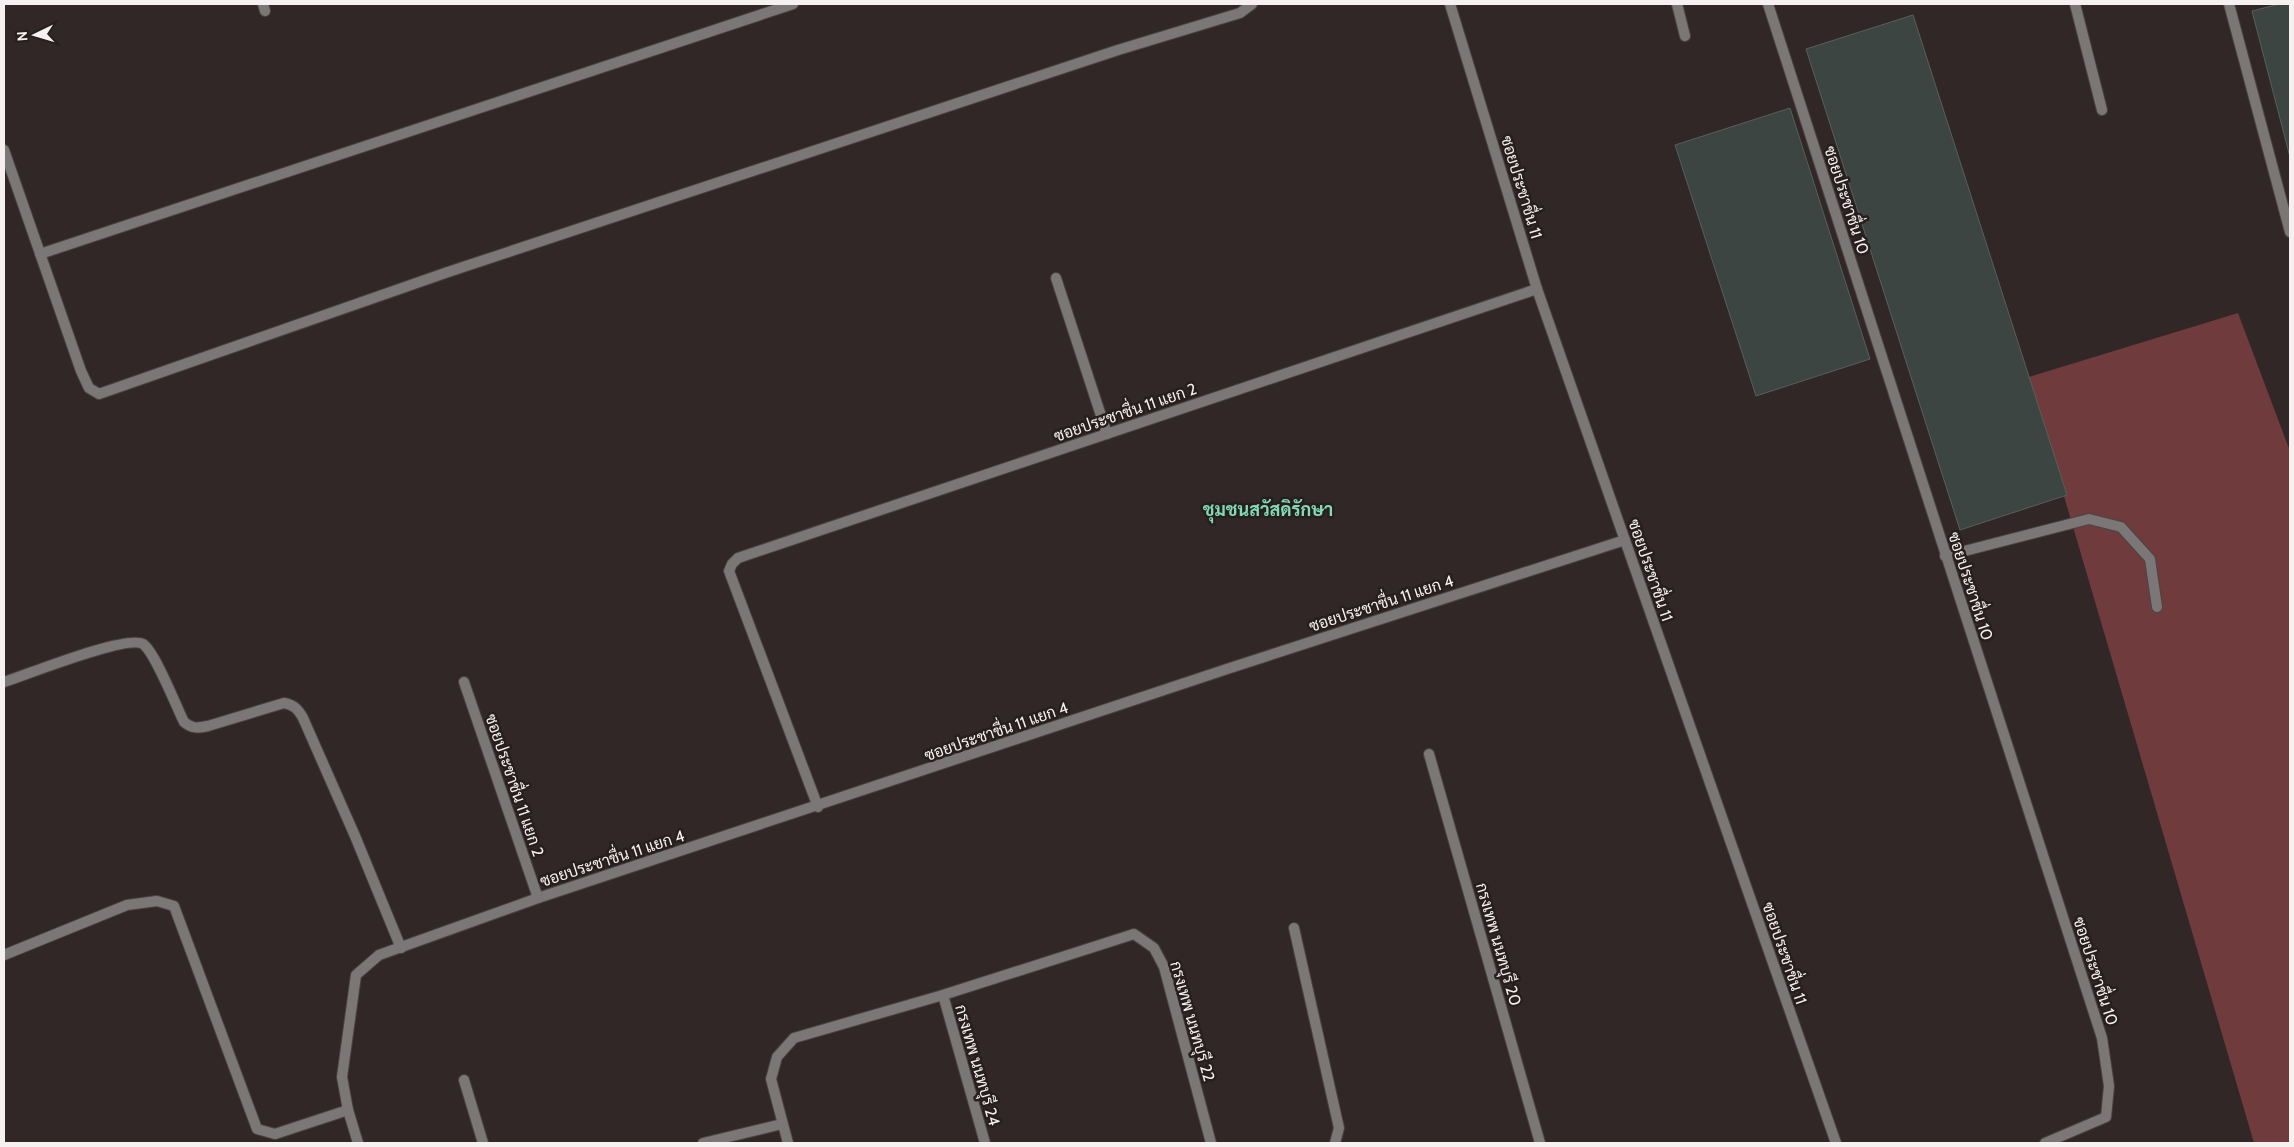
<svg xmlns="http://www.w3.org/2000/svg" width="2294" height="1147" viewBox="0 0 2294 1147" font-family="Cabin,Sarabun,sans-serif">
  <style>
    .green { fill: #6f3b3d }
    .building { fill: #3c4541; stroke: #56605c }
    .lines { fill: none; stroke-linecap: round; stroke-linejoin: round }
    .lane-casing { stroke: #4d4343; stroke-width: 12 }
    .street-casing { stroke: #4d4343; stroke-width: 12 }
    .lane { stroke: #7c7777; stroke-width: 10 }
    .street { stroke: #7c7777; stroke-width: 10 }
    .labels { text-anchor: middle; stroke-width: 5; stroke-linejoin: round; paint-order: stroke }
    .street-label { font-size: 16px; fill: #f7f0f0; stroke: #271e1e }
    .neighbourhood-label { font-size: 18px; font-weight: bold; fill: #82dab6; stroke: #271e1e }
  </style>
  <rect width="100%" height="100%" fill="#312727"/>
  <polygon class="green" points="2238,313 2290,451 2290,1143 2254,1143 2029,377"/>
  <g class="building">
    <polygon points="2279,4 2290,4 2290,157 2252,11"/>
    <polygon points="1913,15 2067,495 1960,530 1806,49"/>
    <polygon points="1790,108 1870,359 1756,396 1675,145"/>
  </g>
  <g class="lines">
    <g class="lane-casing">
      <polyline id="lane" points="2229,4 2290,232"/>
    </g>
    <g class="street-casing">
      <g id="street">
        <polyline points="263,4 265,11"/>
        <polyline points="1450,4 1537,289 1836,1143"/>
        <polyline points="1677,4 1685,36"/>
        <polyline points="1768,4 2102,1038 2109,1086 2106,1117 2045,1143"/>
        <polyline points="2075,4 2102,110"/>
        <polyline points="4,150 81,371 89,388 99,394 448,272 1118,50 1240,13 1252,4"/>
        <polyline points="40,254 793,4"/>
        <polyline points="1056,278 1107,434"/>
        <polyline points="1945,556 2089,519 2121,527 2150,559 2157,607"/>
        <path d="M 4,682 C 26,675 127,634 143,644 C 155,652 176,706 184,722 C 192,729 198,728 208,726 L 284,703 C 294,705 298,709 303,718 L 355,836 L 401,948"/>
        <polyline points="464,682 538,898"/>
        <polyline points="1429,754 1540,1143"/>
        <polyline points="818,807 729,571 732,564 738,558 1537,289"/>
        <polyline points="1294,928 1339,1128 1335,1143"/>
        <polyline points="4,955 127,905 157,901 174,906 257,1129 275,1134 348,1110"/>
        <polyline points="943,995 985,1143"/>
        <polyline points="464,1080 483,1143"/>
        <polyline points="358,1143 348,1110 342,1077 356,975 379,955 538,898 1230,668 1625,540"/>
        <polyline points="703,1143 782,1124"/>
        <polyline points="788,1143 771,1079 777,1057 794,1038 943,995 1134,934 1154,948 1164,967 1211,1143"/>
      </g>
    </g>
    <use href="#lane" class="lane"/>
    <use href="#street" class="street"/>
  </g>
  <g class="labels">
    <g class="street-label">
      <text transform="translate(1522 187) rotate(73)" y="6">ซอยประชาชื่น 11</text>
      <text transform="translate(1847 200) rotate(72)" y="6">ซอยประชาชื่น 10</text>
      <text transform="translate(1125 412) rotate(-19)" y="6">ซอยประชาชื่น 11 แยก 2</text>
      <text transform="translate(1651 570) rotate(71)" y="6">ซอยประชาชื่น 11</text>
      <text transform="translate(1971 586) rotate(72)" y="6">ซอยประชาชื่น 10</text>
      <text transform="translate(1381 603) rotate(-18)" y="6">ซอยประชาชื่น 11 แยก 4</text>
      <text transform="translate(996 731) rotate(-19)" y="6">ซอยประชาชื่น 11 แยก 4</text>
      <text transform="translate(515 785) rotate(71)" y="6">ซอยประชาชื่น 11 แยก 2</text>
      <text transform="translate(612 858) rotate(-18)" y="6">ซอยประชาชื่น 11 แยก 4</text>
      <text transform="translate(1499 944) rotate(74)" y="6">กรงเทพ นนทบุรี 20</text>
      <text transform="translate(1785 953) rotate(71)" y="6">ซอยประชาชื่น 11</text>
      <text transform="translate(2096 971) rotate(72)" y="6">ซอยประชาชื่น 10</text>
      <text transform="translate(1193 1021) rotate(74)" y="6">กรงเทพ นนทบุรี 22</text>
      <text transform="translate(978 1065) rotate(74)" y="6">กรงเทพ นนทบุรี 24</text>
    </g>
    <g class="neighbourhood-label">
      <text x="1268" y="516">ชุมชนสวัสดิรักษา</text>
    </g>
  </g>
  <rect width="2294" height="1147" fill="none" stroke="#f7f0f0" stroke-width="10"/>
  <g transform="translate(35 35) rotate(265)" stroke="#271e1e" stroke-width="4" paint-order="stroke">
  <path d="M0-4L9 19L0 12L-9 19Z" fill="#f7f0f0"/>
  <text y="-8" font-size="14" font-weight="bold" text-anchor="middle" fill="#f7f0f0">N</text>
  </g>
</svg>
